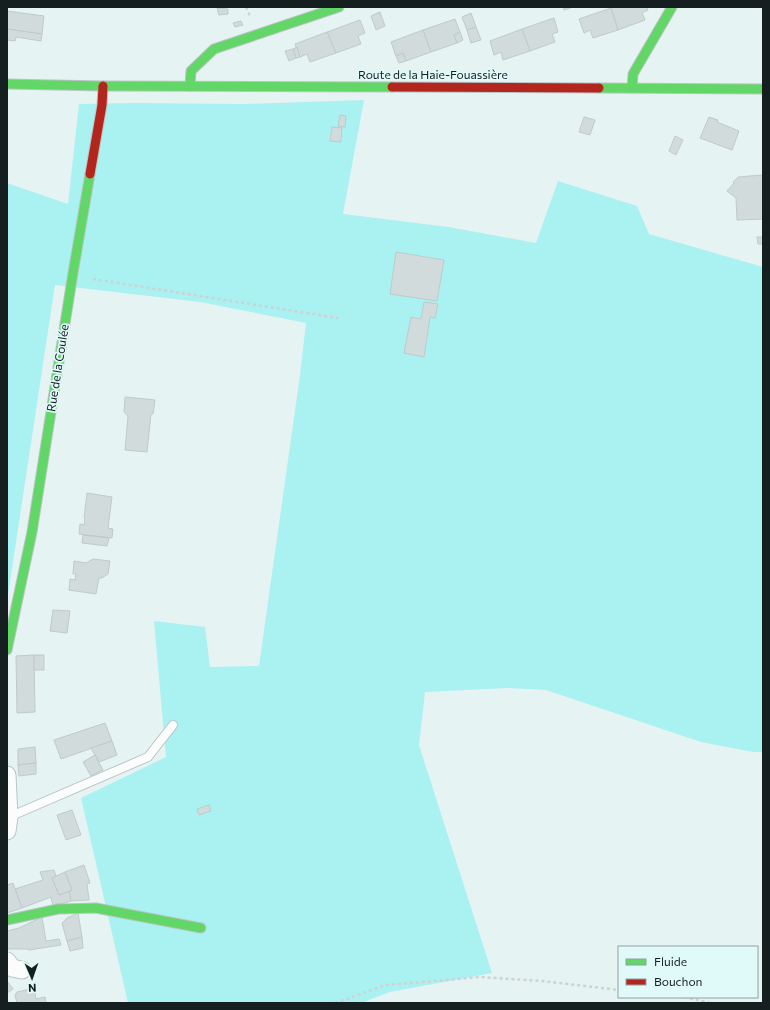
<svg xmlns="http://www.w3.org/2000/svg" width="770" height="1010" viewBox="0 0 770 1010" font-family="Commissioner,sans-serif">
  <style>
    .green { fill: #aaf1f2 }
    .building { fill: #d1dbdb; stroke: #bfcaca }
    .lines { fill: none; stroke-linecap: round; stroke-linejoin: round }
    .lane-casing { stroke: #bac4c4; stroke-width: 10 }
    .street-casing { stroke: #bac4c4; stroke-width: 19 }
    .fast-casing { stroke: #bac4c4; stroke-width: 11 }
    .jam-casing { stroke: #bac4c4; stroke-width: 11 }
    .path { stroke: #ced2d2; stroke-width: 2.5; stroke-dasharray: 3 3; stroke-linecap: butt }
    .lane { stroke: #fbfdfd; stroke-width: 8 }
    .street { stroke: #fbfdfd; stroke-width: 17 }
    .fast { stroke: #63d668; stroke-width: 9 }
    .jam { stroke: #b3261e; stroke-width: 9 }
    .labels { text-anchor: middle; stroke-width: 3.5; stroke-linejoin: round; paint-order: stroke }
    .street-label { font-size: 12px; fill: #161f1f; stroke: #e0f9f9 }
  </style>
  <rect width="100%" height="100%" fill="#e6f3f3"/>
  <polygon class="green" points="364,100 343,214 449,227 536,243 558,181 637,206 649,234 763,267 763,752 753,752 701,742 546,690 508,688 425,692 419,745 492,973 390,992 361,1003 128,1003 81,798 166,757 154,621 205,627 210,667 259,666 300,375 306,323 200,302 55,285 8,595 7,595 7,183 68,204 79,104 133,103 244,104"/>
  <g class="building">
    <polygon points="563,7 573,7 564,10"/>
    <polygon points="615,7 647,7 648,10 642,13 645,20 618,30 611,8"/>
    <polygon points="217,8 228,9 228,14 219,15"/>
    <polygon points="611,8 618,30 593,38 590,30 584,33 579,19"/>
    <polygon points="7,11 44,16 42,34 7,29"/>
    <polygon points="380,12 385,26 376,30 371,16"/>
    <polygon points="471,13 476,27 467,30 462,17"/>
    <polygon points="554,18 558,32 552,34 555,42 530,51 522,29"/>
    <polygon points="455,19 460,32 454,35 457,43 431,52 423,30"/>
    <polygon points="360,20 365,33 358,36 361,44 336,53 327,32"/>
    <polygon points="241,21 243,25 235,27 233,23"/>
    <polygon points="476,27 481,40 471,43 467,30"/>
    <polygon points="7,29 42,34 41,41 16,37 15,41 7,40"/>
    <polygon points="522,29 530,51 503,60 501,52 494,55 490,41"/>
    <polygon points="423,30 431,52 406,61 403,53 396,56 391,42"/>
    <polygon points="327,32 336,53 310,62 307,54 300,57 295,44"/>
    <polygon points="460,32 463,40 457,43 454,35"/>
    <polygon points="297,47 300,57 296,58 293,49"/>
    <polygon points="293,49 296,58 289,61 285,51"/>
    <polygon points="403,53 406,61 399,63 396,56"/>
    <polygon points="340,115 346,116 345,127 338,126"/>
    <polygon points="584,117 595,120 590,135 579,132"/>
    <polygon points="709,117 718,120 717,122 739,131 732,150 700,138"/>
    <polygon points="332,127 342,128 341,142 330,141"/>
    <polygon points="675,136 683,140 676,155 669,151"/>
    <polygon points="763,175 763,219 737,220 736,198 727,191 734,183 733,182 738,177"/>
    <polygon points="757,237 763,237 763,244 758,244"/>
    <polygon points="396,252 444,260 437,301 390,294"/>
    <polygon points="424,302 438,304 435,318 430,317 424,357 404,353 411,317 421,319"/>
    <polygon points="125,397 155,400 153,414 151,414 147,452 125,450 128,416 124,412"/>
    <polygon points="87,493 112,497 108,528 113,529 112,538 79,534 80,524 84,525 85,519 84,518"/>
    <polygon points="83,535 109,538 107,546 82,543"/>
    <polygon points="93,559 110,561 108,574 102,578 99,578 96,594 69,590 70,579 75,580 76,574 73,574 74,561 86,563"/>
    <polygon points="53,610 70,611 67,633 50,631"/>
    <polygon points="34,655 35,712 17,713 16,656"/>
    <rect x="34" y="655" width="10" height="15"/>
    <polygon points="105,723 112,741 61,759 54,740"/>
    <polygon points="112,741 117,755 99,762 91,748"/>
    <polygon points="35,747 36,763 18,765 18,749"/>
    <polygon points="95,755 103,770 91,776 83,762"/>
    <polygon points="36,763 36,774 19,776 18,765"/>
    <polygon points="209,805 211,811 199,815 197,809"/>
    <polygon points="72,810 81,835 66,840 57,815"/>
    <polygon points="84,865 90,883 87,884 89,900 71,901 69,891 72,890 65,872"/>
    <polygon points="54,870 56,876 52,878 59,895 69,891 71,901 53,906 51,897 22,908 15,889 43,880 40,872"/>
    <polygon points="65,872 72,890 59,895 52,878"/>
    <polygon points="13,883 22,908 7,913 7,892 8,891 7,885"/>
    <polygon points="78,913 82,937 67,941 62,923 67,918"/>
    <polygon points="42,917 46,941 59,939 61,945 29,950 27,949 7,949 7,931 19,928"/>
    <polygon points="82,937 83,948 70,951 67,941"/>
    <polygon points="7,981 13,989 7,993"/>
    <polygon points="34,988 36,999 45,997 46,1003 17,1003 15,995 17,992"/>
  </g>
  <g class="lines">
    <g class="lane-casing">
      <polyline id="lane" points="9,817 148,757 173,725"/>
    </g>
    <g class="street-casing">
      <g id="street">
        <polyline points="7,775 9,817 7,831"/>
        <polyline points="7,961 12,968 22,970"/>
      </g>
    </g>
    <g class="fast-casing">
      <g id="fast">
        <polyline points="7,84 103,86 392,87"/>
        <polyline points="190,86 191,71 214,49 339,7"/>
        <polyline points="599,88 763,89"/>
        <polyline points="632,88 633,74 672,7"/>
        <polyline points="7,650 32,532 73,273 90,174"/>
        <polyline points="7,920 58,909 96,908 201,928"/>
      </g>
    </g>
    <g class="jam-casing">
      <g id="jam">
        <polyline points="392,87 599,88"/>
        <polyline points="90,174 102,105 103,86"/>
      </g>
    </g>
    <g class="path">
      <polyline points="246,7 250,16"/>
      <polyline points="93,279 338,318"/>
      <polyline points="684,997 711,1003"/>
      <polyline points="335,1003 386,985 480,977 542,981 619,990"/>
    </g>
    <use href="#lane" class="lane"/>
    <use href="#street" class="street"/>
    <use href="#fast" class="fast"/>
    <use href="#jam" class="jam"/>
  </g>
  <g class="labels">
    <g class="street-label">
      <text x="433" y="79">Route de la Haie-Fouassière</text>
      <text transform="translate(58 368) rotate(-81)" y="4">Rue de la Coulée</text>
    </g>
  </g>
  <rect width="770" height="1010" fill="none" stroke="#161f1f" stroke-width="16"/>
  <rect x="618" y="946" width="140" height="52" fill="#e0f9f9" stroke="#8fa2a2"/>
  <rect x="626" y="959" width="20" height="6" fill="#63d668" stroke="#8fa2a2"/>
  <text x="654" y="966" font-size="12" fill="#161f1f">Fluide</text>
  <rect x="626" y="979" width="20" height="6" fill="#b3261e" stroke="#8fa2a2"/>
  <text x="654" y="986" font-size="12" fill="#161f1f">Bouchon</text>
  <g transform="translate(32 978) rotate(178)" stroke="#e0f9f9" stroke-width="3" paint-order="stroke">
  <path d="M0-3L7 15L0 10L-7 15Z" fill="#161f1f"/>
  <text y="-6" font-size="11" font-weight="bold" text-anchor="middle" fill="#161f1f">N</text>
  </g>
</svg>
